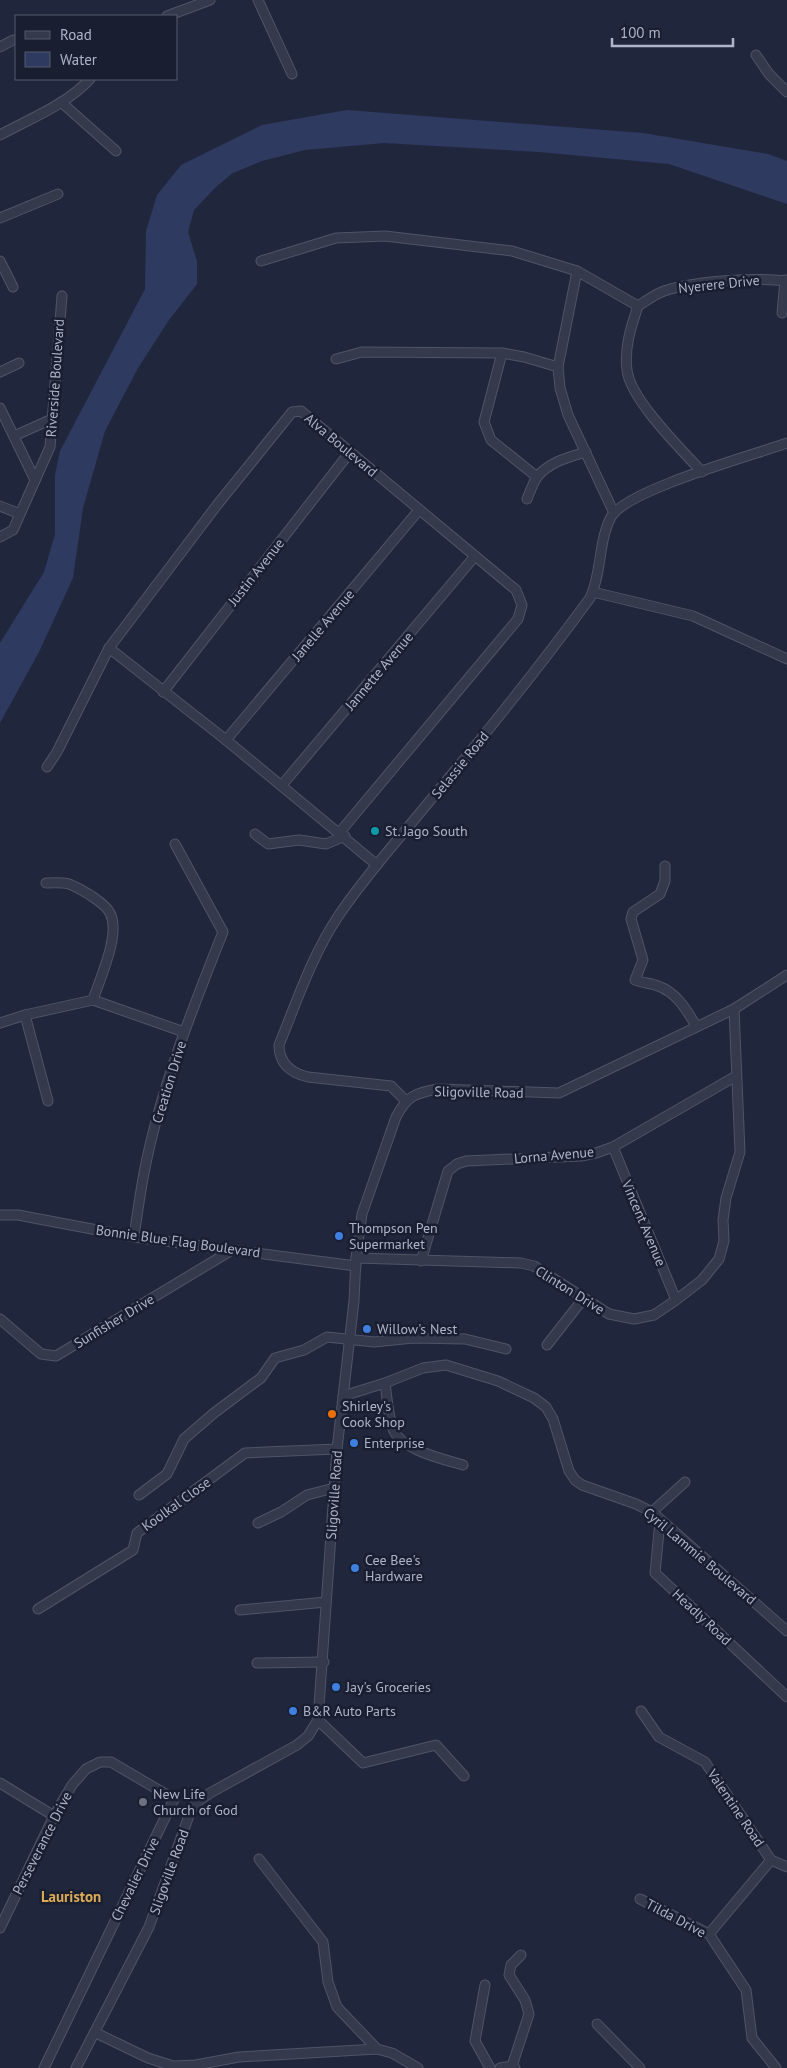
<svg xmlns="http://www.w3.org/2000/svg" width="787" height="2068" viewBox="0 0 787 2068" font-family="'PT Sans',sans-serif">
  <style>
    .water { fill: #2f3a61 }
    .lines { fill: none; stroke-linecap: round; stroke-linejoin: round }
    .minor-casing { stroke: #4f5467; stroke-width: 11 }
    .minor { stroke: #34394c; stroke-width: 9 }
    .culture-dot { fill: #0f9aa8; stroke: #191e31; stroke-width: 2 }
    .shop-dot { fill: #3f7fe0; stroke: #191e31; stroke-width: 2 }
    .food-dot { fill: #e8710a; stroke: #191e31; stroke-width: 2 }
    .worship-dot { fill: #6b7280; stroke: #191e31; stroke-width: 2 }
    .labels { text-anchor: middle; stroke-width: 5; stroke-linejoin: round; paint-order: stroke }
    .street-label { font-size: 14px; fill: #afb4c8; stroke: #191e31 }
    .poi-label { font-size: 14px; fill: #afb4c8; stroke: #191e31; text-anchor: start }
    .neighbourhood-label { font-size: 15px; font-weight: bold; fill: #ddab56; stroke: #191e31 }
  </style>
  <rect width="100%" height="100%" fill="#20273c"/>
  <polygon class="water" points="347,110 643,133 768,154 787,161 787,204 669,164 539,152 384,143 305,150 262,161 233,173 217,186 194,210 188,232 197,261 197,284 169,320 138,368 105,431 83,508 73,578 39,652 0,723 0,643 44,572 55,534 55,475 60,451 145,289 146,231 157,195 181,165 262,125"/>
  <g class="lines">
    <g class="minor-casing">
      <g id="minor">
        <polyline points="258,0 292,74"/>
        <polyline points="167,16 210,0"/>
        <polyline points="0,47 13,40"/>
        <polyline points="756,55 769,74 787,92"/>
        <polyline points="61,102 116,151"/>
        <path d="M 0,135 C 31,118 66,105 90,79"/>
        <polyline points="0,218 58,194"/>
        <polyline points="0,261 13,287"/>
        <polyline points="261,261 336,238 385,236 512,251 577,271 638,306"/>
        <polyline points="577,271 558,367 560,388 568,415 614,513"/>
        <polyline points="782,313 785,280"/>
        <polyline points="502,353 484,422 491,440 537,477"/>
        <polyline points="336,359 362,352 502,353 524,357 558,367"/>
        <polyline points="0,372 19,363"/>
        <polyline points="0,408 35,480"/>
        <polyline points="14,436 52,419"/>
        <path d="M 702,472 C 681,449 630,399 627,370 C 624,348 631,327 638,306 C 646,301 655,294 664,291 C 694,281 756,277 787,281"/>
        <path d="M 527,499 C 530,492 533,483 537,477 C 549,462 569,457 586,452"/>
        <polyline points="0,506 20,514"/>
        <polyline points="0,537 13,530 50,447 62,296"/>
        <polyline points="593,592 693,616 787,659"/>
        <polyline points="109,648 226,740 377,865"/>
        <polyline points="163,692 350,452"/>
        <polyline points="226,740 419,510"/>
        <polyline points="47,767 57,752 109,648 217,505 292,412 301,411 516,590 522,605 518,619 340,832"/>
        <polyline points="282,785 475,556"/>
        <polyline points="255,834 268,844 299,840 326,844 345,836"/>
        <path d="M 665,866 L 665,881 L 660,894 L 633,912 L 631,919 L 643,960 L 635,980 C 642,983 651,983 658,986 C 676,992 687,1010 696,1026"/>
        <path d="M 46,883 C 70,882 69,883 90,895 C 97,900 106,905 110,913 C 121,934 100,978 93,1000"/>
        <polyline points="25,1015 48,1101"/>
        <polyline points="0,1023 25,1015 93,1000 184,1032"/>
        <path d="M 406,1101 L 391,1086 L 308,1077 C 291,1073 279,1064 279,1045 C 297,1001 312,955 339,915 C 366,875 398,840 428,803 C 484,736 538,669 590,598 C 602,573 598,542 611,517 C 626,490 754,455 787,443"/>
        <polyline points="613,1147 676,1300"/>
        <polyline points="0,1215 18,1215 134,1237 356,1266"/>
        <path d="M 134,1237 C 137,1216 140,1194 144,1173 C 160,1090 192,1010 223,932 L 175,844"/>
        <polyline points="356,1258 521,1263 534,1266 609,1314 634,1319 654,1315 676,1300 702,1280 719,1259 724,1241 723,1220 726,1198 740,1152 734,1009"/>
        <polyline points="421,1261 448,1171 457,1164 466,1161 581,1156 596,1153 613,1147 736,1076"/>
        <polyline points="0,1319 41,1354 56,1356 232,1250"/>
        <polyline points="547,1345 583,1299"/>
        <path d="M 385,1383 C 387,1397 388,1415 393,1429 C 401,1450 443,1459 463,1465"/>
        <polyline points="343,1396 385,1383 423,1368 446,1365 498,1381 534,1398 546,1407 553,1419 569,1471 575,1480 582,1485 636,1504 652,1512 787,1631"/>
        <polyline points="139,1495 167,1474 184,1439 214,1413 261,1378 275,1358 304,1350 327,1337 374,1342 413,1338 465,1339 506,1349"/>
        <polyline points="652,1512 685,1482"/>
        <polyline points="660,1521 655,1573 787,1697"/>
        <polyline points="258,1523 281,1512 307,1495 334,1488"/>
        <polyline points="38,1609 133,1550 137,1533 245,1453 337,1449"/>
        <polyline points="240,1610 326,1602"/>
        <polyline points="257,1663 324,1662"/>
        <polyline points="641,1711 659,1737 705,1762 771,1860 787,1867"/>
        <polyline points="318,1720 363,1763 436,1745 464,1776"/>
        <polyline points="0,1783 54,1816"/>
        <polyline points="259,1859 323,1942 328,1982 337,2007 377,2049"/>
        <polyline points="640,1899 709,1934 746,1990 752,2038 776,2068"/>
        <polyline points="0,1928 54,1816 72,1785 86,1769 100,1762 111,1762 174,1799 44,2068"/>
        <polyline points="709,1934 771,1860"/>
        <polyline points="485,1985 475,2041 490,2068"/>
        <polyline points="597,2024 640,2068"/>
        <polyline points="96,2033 148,2058 173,2066 196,2065 239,2057 377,2049 392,2053 418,2068"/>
        <polyline points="512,2066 529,2014 525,2000 509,1975 511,1965 521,1955"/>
        <path d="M 76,2068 L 149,1927 L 191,1810 L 197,1802 L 210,1793 L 297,1745 L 308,1736 L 318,1720 L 337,1449 L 354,1301 L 356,1258 L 362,1214 L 396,1117 C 407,1096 415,1093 438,1089 L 559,1093 L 734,1009 L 787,975"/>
        <polyline points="500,2068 512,2066 515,2068"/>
      </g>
    </g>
    <use href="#minor" class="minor"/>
  </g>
  <circle class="culture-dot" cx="375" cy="831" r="5"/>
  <g class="shop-dot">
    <circle cx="339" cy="1236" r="5"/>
    <circle cx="367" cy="1329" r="5"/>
    <circle cx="354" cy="1443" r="5"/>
    <circle cx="355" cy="1568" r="5"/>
    <circle cx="336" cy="1687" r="5"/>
    <circle cx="293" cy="1711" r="5"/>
  </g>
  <circle class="food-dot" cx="332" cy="1414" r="5"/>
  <circle class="worship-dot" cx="143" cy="1802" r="5"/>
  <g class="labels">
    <g class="street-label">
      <text transform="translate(719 284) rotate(-6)" y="5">Nyerere Drive</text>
      <text transform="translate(55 378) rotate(-86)" y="5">Riverside Boulevard</text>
      <text transform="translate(341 445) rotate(40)" y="5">Alva Boulevard</text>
      <text transform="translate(256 572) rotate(-52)" y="5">Justin Avenue</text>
      <text transform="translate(323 625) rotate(-50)" y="5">Janelle Avenue</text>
      <text transform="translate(379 671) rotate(-50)" y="5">Jannette Avenue</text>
      <text transform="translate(460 765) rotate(-51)" y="5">Selassie Road</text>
      <text transform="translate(169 1082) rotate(-73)" y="5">Creation Drive</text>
      <text transform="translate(479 1092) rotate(1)" y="5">Sligoville Road</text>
      <text transform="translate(554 1155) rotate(-5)" y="5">Lorna Avenue</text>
      <text transform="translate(644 1223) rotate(67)" y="5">Vincent Avenue</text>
      <text transform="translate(178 1241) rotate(8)" y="5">Bonnie Blue Flag Boulevard</text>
      <text transform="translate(570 1290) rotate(32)" y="5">Clinton Drive</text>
      <text transform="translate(114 1321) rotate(-31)" y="5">Sunfisher Drive</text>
      <text transform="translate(334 1495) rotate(-86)" y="5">Sligoville Road</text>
      <text transform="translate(176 1504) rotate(-36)" y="5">Koolkal Close</text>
      <text transform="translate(700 1556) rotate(40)" y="5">Cyril Lammie Boulevard</text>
      <text transform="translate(702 1617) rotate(43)" y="5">Headly Road</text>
      <text transform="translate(736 1808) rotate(56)" y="5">Valentine Road</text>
      <text transform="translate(42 1843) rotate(-63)" y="5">Perseverance Drive</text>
      <text transform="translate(169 1872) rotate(-70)" y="5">Sligoville Road</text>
      <text transform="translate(135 1879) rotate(-64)" y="5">Chevalier Drive</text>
      <text transform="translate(676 1918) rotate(28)" y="5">Tilda Drive</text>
    </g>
    <g class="poi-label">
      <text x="385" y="836">St. Jago South</text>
      <text x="349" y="1233">Thompson Pen<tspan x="349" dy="16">Supermarket</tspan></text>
      <text x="377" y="1334">Willow's Nest</text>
      <text x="342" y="1411">Shirley's<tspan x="342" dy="16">Cook Shop</tspan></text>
      <text x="364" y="1448">Enterprise</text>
      <text x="365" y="1565">Cee Bee's<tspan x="365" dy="16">Hardware</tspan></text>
      <text x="346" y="1692">Jay's Groceries</text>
      <text x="303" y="1716">B&amp;R Auto Parts</text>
      <text x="153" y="1799">New Life<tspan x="153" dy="16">Church of God</tspan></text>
    </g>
    <g class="neighbourhood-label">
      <text x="71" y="1902">Lauriston</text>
    </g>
  </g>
  <rect x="15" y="15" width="162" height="65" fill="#191e31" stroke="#555a6d"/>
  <rect x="25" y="31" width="25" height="8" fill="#34394c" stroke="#555a6d"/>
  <text x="60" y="40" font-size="15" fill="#afb4c8">Road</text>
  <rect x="25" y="52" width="25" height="15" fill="#2f3a61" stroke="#555a6d"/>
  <text x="60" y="65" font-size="15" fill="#afb4c8">Water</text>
  <path d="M612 38v8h121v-8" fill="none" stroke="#afb4c8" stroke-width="2.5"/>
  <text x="620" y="38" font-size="15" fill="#afb4c8" stroke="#191e31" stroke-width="4" paint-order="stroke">100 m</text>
</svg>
